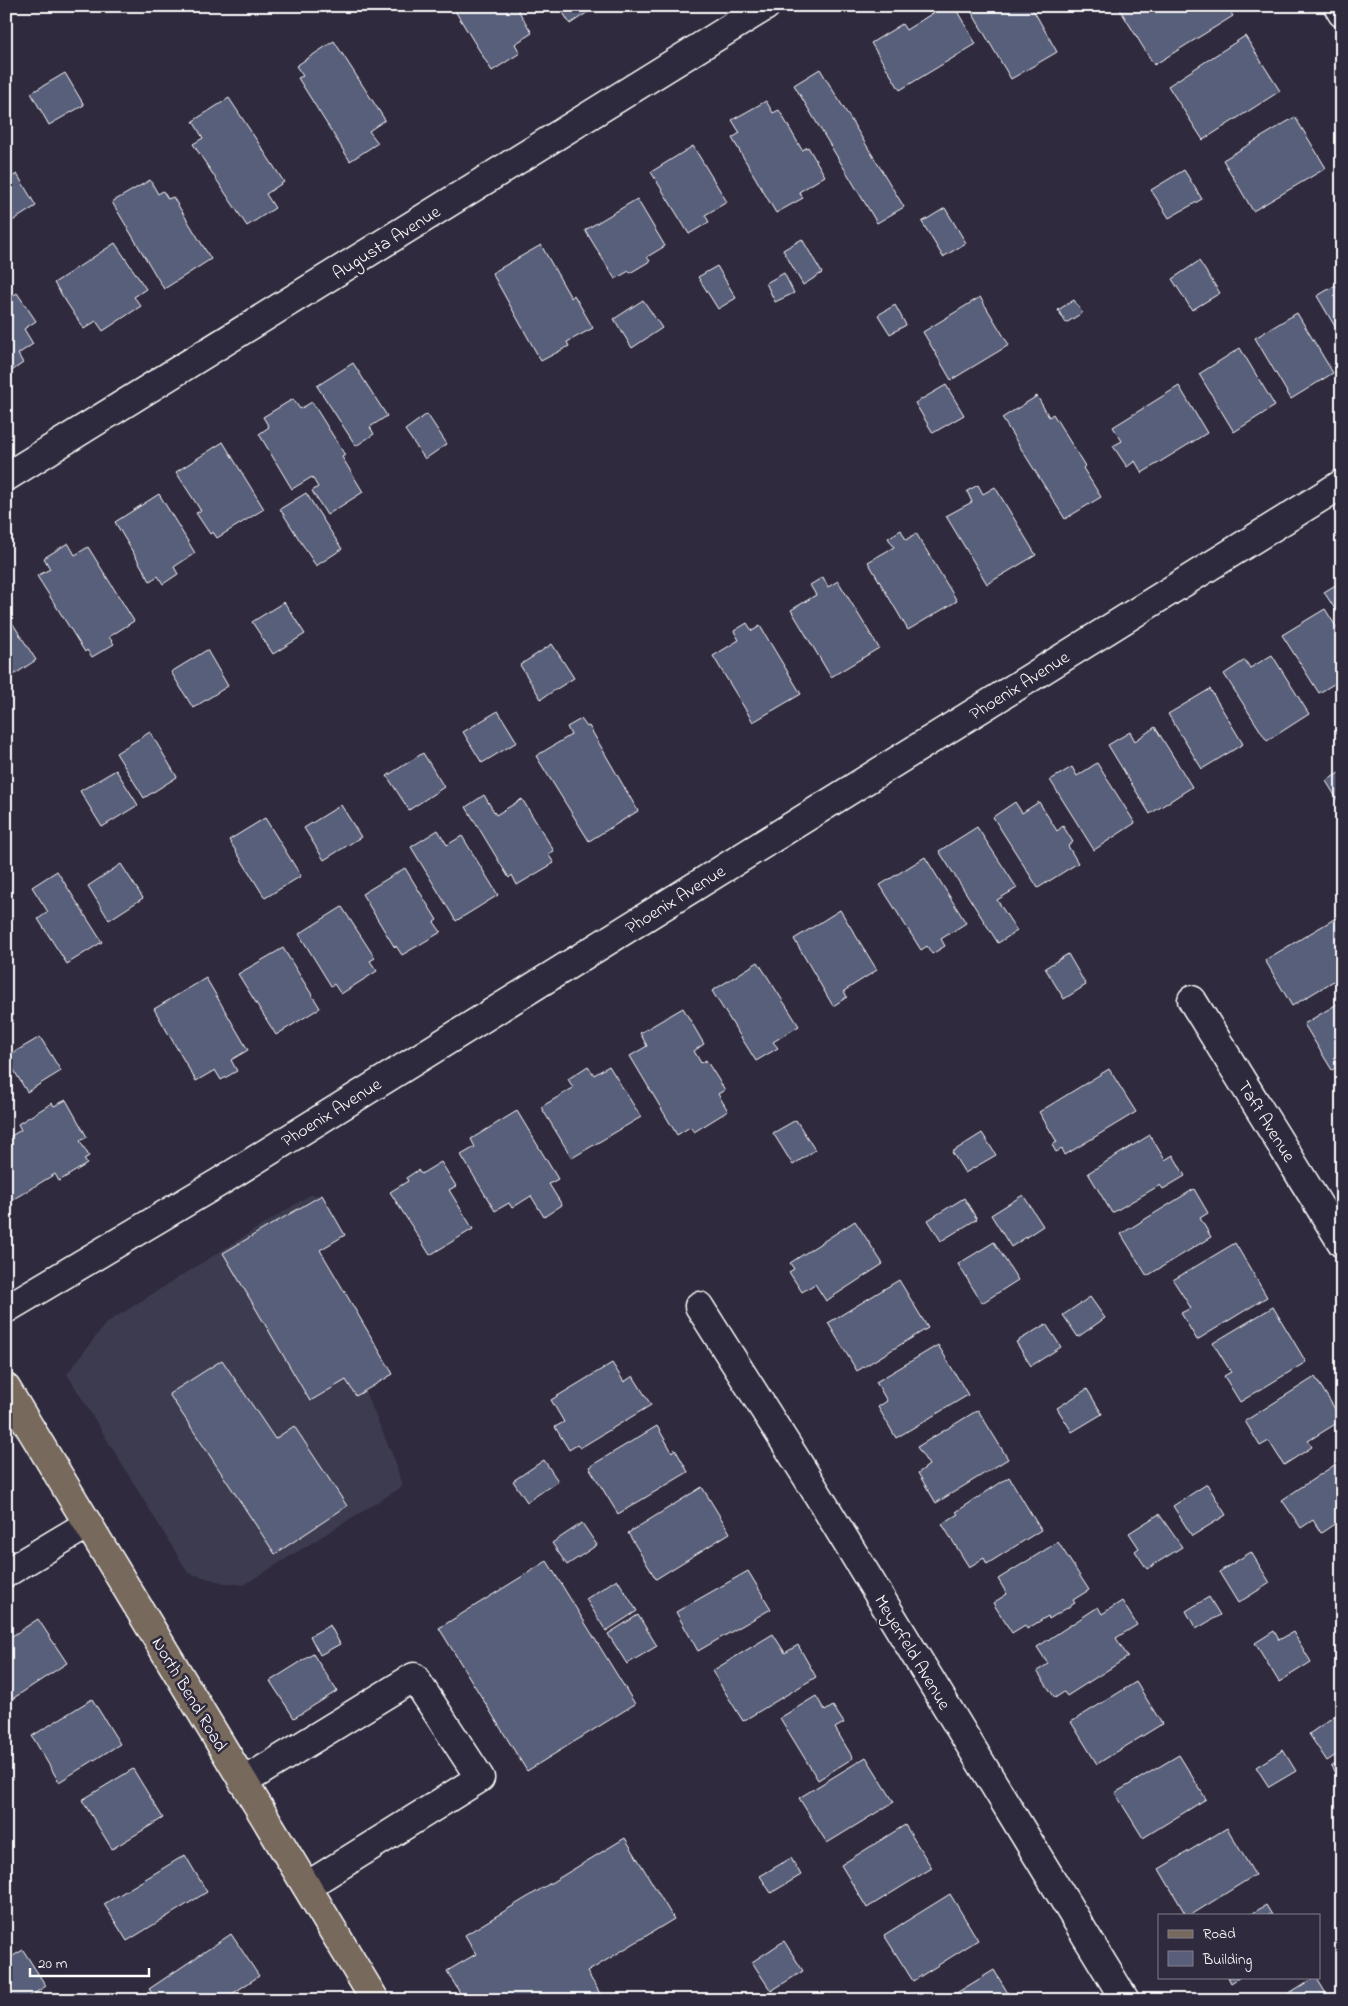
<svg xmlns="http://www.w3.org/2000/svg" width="1348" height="2006" viewBox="0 0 1348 2006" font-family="'Indie Flower',sans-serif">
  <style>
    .built { fill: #3c3a4f }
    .building { fill: #595e7a; stroke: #fff }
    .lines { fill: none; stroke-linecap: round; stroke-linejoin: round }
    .minor-casing { stroke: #fff; stroke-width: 31 }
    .major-casing { stroke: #fff; stroke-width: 31 }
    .minor { stroke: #2f2a3d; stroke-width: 28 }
    .major { stroke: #77695c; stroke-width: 28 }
    .labels { text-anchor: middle; stroke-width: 5; stroke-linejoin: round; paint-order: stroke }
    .street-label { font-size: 18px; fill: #fff; stroke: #2f2a3d }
  </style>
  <rect width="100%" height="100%" fill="#2f2a3d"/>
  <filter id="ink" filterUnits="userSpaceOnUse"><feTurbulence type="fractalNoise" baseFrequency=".02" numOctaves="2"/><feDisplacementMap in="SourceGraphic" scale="10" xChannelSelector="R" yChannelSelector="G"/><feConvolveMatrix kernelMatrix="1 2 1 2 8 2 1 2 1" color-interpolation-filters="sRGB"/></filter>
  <g filter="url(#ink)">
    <polygon class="built" points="310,1195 322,1195 345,1235 320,1250 393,1374 365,1391 396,1463 402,1487 244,1585 224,1583 188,1573 67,1374 106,1323"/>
    <g class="building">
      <polygon points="452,6 519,6 521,9 518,10 532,33 515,44 520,53 492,71"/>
      <polygon points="559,6 597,6 570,24"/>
      <polygon points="944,6 954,6 976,44 900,90 871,43 902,24 906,30"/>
      <polygon points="968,6 1031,6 1057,52 1011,79"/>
      <polygon points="1123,6 1227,6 1233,16 1154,65 1119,8"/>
      <polygon points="1245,36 1280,91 1203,140 1168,86"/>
      <polygon points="334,41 385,120 369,131 378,143 350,161 298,78 303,76 296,66"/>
      <polygon points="820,69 904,207 877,223 794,85"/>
      <polygon points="65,73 84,105 49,125 31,93"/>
      <polygon points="229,98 284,182 266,194 275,208 247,226 193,144 203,138 193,121"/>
      <polygon points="766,101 773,113 779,110 802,150 808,147 825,176 799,192 803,198 776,213 732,138 740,133 732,120"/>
      <polygon points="1295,117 1326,168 1253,211 1223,160"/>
      <polygon points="693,146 727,202 705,215 709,222 689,234 651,172"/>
      <polygon points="1184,170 1202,199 1169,218 1151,190"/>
      <polygon points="17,174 36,206 6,225 6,180"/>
      <polygon points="150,180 158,194 163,191 168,199 173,197 211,259 164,289 112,202"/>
      <polygon points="637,199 665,246 647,257 650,261 630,273 629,271 615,279 585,230"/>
      <polygon points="945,208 966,243 943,257 922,222"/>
      <polygon points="802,239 822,273 803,285 783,250"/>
      <polygon points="115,243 146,289 134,297 141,306 103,331 96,321 84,329 54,283"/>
      <polygon points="541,245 571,298 574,295 593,328 567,342 569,346 541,361 492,273"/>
      <polygon points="1199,261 1220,293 1192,310 1172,279"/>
      <polygon points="717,266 736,298 718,309 698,277"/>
      <polygon points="784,273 794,293 775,302 766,283"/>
      <polygon points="1336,285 1339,291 1342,289 1342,328 1337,330 1317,296"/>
      <polygon points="17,293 36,321 24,329 33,344 18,354 23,363 6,375 6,301"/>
      <polygon points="980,297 1009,345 951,380 923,332"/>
      <polygon points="643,300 662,328 632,348 614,319"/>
      <polygon points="1074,300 1082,313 1066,323 1058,310"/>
      <polygon points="895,305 906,325 890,334 878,315"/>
      <polygon points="1297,313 1333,373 1291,399 1255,338"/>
      <polygon points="1240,348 1275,406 1234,432 1199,374"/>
      <polygon points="353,363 387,416 370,427 374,434 356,446 317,386"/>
      <polygon points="946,385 964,415 933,433 915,403"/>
      <polygon points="1179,386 1207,433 1142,473 1135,461 1127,467 1113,446 1122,441 1113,427"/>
      <polygon points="1037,396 1049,417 1053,414 1085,466 1083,468 1101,497 1065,519 1002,418"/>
      <polygon points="293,399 300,409 312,402 345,455 342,457 363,492 327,515 312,491 318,487 312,477 292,489 259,434 269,427 263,417"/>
      <polygon points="427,414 447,444 425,459 405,430"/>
      <polygon points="223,442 264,509 217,538 213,532 210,534 196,513 201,511 176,472"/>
      <polygon points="978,485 983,494 995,487 1036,555 987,584 946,516 972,502 967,491"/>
      <polygon points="306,493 342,549 316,566 280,509"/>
      <polygon points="159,494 195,553 174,567 178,574 163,584 158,576 150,581 115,522"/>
      <polygon points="901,530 906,540 916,533 957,601 908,630 868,562 894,547 888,538"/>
      <polygon points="68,543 75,555 88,547 134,621 109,637 114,644 92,657 87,650 85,652 37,576 50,569 44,558"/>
      <polygon points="823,577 828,587 838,581 879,648 831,677 791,610 816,595 810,585"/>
      <polygon points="1342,581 1342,620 1324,592"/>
      <polygon points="284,602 305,634 273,654 252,622"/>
      <polygon points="1325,609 1342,636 1342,679 1319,693 1282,635"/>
      <polygon points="6,613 36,660 6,680"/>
      <polygon points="747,623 752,631 760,626 801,694 753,722 713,656 739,640 734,631"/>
      <polygon points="552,644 574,678 541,699 520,665"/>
      <polygon points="207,650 228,686 193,708 171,672"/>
      <polygon points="1272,655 1309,714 1267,741 1224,674 1245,660 1250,668"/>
      <polygon points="1210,689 1243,744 1202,769 1168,714"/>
      <polygon points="498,711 517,742 482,763 463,732"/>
      <polygon points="581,719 587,727 589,726 638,811 589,841 536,756 571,735 567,727"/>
      <polygon points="1155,727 1192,787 1150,814 1108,745 1130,732 1135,741"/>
      <polygon points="150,732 177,777 144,798 116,753"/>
      <polygon points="423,753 444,787 409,810 387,776"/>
      <polygon points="1097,763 1135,823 1094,850 1050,780 1072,767 1077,776"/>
      <polygon points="116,770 138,805 102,827 80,791"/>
      <polygon points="1342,771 1342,807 1326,781"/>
      <polygon points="484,795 496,815 522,799 554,851 548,854 554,863 517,885 512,875 509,878 466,807"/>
      <polygon points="1015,802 1022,813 1039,802 1057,831 1063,826 1073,842 1068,846 1078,863 1038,888 993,817"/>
      <polygon points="341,805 361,837 324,860 304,828"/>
      <polygon points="265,818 301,876 265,898 229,840"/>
      <polygon points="977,827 1017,888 997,900 1017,931 998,943 939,851"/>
      <polygon points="438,830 447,845 462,836 498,895 456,921 411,847"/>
      <polygon points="925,857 966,923 941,939 945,946 932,954 927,946 921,950 880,885"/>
      <polygon points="121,864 143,898 109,920 88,886"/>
      <polygon points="405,868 437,920 434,922 441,932 402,955 396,946 395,948 362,894"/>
      <polygon points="57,871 102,942 67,964 38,919 48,912 32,887"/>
      <polygon points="342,907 375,958 370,961 377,971 341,994 334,984 331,986 299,934"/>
      <polygon points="840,910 877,970 844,991 847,997 833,1006 794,939"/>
      <polygon points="1336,918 1342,927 1342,976 1292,1006 1265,960"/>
      <polygon points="283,948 320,1008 276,1035 238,974"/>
      <polygon points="1068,954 1086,985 1064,999 1045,968"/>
      <polygon points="758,962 799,1026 773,1042 778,1048 756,1061 712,991"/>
      <polygon points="206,978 248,1050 231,1060 237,1071 221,1080 215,1070 196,1081 154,1009"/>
      <polygon points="1342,1001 1342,1064 1332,1070 1304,1024"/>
      <polygon points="683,1008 704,1044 694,1051 701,1063 706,1060 725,1090 718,1094 728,1111 694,1132 690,1127 677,1135 630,1056 647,1046 640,1033"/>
      <polygon points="40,1037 61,1071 27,1092 6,1057"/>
      <polygon points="588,1066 594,1075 609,1066 641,1117 572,1158 541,1107 573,1088 568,1079"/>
      <polygon points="1109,1069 1136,1112 1065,1155 1062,1149 1056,1152 1052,1145 1057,1142 1039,1112"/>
      <polygon points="66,1100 87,1137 80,1141 89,1156 84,1159 87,1164 59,1181 55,1174 12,1200 6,1190 6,1139 21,1130 18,1124 52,1103 54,1106"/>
      <polygon points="517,1111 558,1179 549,1184 562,1205 544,1217 531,1196 512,1208 509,1203 495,1211 461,1155 475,1147 471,1139"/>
      <polygon points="796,1120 815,1150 793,1165 773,1133"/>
      <polygon points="982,1133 996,1155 965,1173 952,1152"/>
      <polygon points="1150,1135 1165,1160 1173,1155 1185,1176 1163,1189 1160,1185 1112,1213 1088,1173"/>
      <polygon points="441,1162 456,1186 449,1190 473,1229 430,1255 390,1192 408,1181 406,1178 418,1170 421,1174"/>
      <polygon points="1194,1189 1208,1213 1200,1218 1211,1237 1147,1276 1121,1234"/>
      <polygon points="322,1195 345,1235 320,1250 393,1374 356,1396 346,1380 310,1401 223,1253"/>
      <polygon points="1023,1195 1043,1226 1011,1247 991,1215"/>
      <polygon points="964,1198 977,1219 941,1241 928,1220"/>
      <polygon points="855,1221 883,1264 826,1301 815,1284 802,1292 789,1272 794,1269 790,1263"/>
      <polygon points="994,1242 1018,1280 982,1303 958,1264"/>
      <polygon points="1235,1243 1267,1297 1197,1340 1181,1313 1191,1308 1173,1280"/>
      <polygon points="899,1280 928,1328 857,1371 828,1323"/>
      <polygon points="1090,1297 1105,1318 1078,1337 1063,1315"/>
      <polygon points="1273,1307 1306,1362 1240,1402 1224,1376 1231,1372 1213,1343"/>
      <polygon points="1046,1324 1061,1347 1031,1366 1016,1342"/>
      <polygon points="938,1345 968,1395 896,1438 878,1407 887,1401 876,1382"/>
      <polygon points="222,1360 275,1439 294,1426 347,1506 275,1554 169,1394"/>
      <polygon points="612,1363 624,1382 633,1376 651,1405 580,1448 577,1445 569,1450 555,1427 564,1422 551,1400"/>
      <polygon points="1315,1377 1342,1420 1308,1441 1312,1447 1284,1465 1269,1441 1260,1446 1245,1421"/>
      <polygon points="1087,1389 1102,1414 1072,1432 1057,1408"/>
      <polygon points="978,1410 1008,1459 936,1503 918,1473 929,1465 917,1447"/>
      <polygon points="657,1426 672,1452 675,1449 688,1472 618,1514 589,1467"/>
      <polygon points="544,1460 558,1481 527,1502 513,1481"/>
      <polygon points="1342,1460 1342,1519 1321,1533 1313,1520 1301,1528 1282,1500"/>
      <polygon points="1009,1477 1041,1530 987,1564 984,1558 969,1567 942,1524 958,1514 956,1512"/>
      <polygon points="1207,1484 1226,1515 1192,1536 1173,1506"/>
      <polygon points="702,1487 730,1533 656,1579 628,1533"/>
      <polygon points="1159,1514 1182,1547 1147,1569 1135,1551 1139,1548 1129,1533"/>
      <polygon points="582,1523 597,1545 567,1565 552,1543"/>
      <polygon points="1058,1542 1089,1590 1073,1600 1075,1603 1049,1619 1048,1616 1027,1629 1025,1625 1012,1633 993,1603 1007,1594 998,1579"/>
      <polygon points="1251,1552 1270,1583 1238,1603 1219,1572"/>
      <polygon points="547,1561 635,1704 527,1771 439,1628"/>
      <polygon points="748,1571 771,1609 698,1651 676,1612"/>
      <polygon points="617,1579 637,1611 606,1631 586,1599"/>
      <polygon points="1209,1597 1220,1615 1196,1629 1186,1611"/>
      <polygon points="1122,1601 1137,1625 1116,1638 1128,1657 1067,1696 1064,1692 1055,1698 1037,1671 1048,1664 1037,1647 1098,1607 1102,1614"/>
      <polygon points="638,1615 657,1646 627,1664 608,1634"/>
      <polygon points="38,1619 67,1663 6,1703 6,1640"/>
      <polygon points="330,1625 340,1644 320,1655 310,1636"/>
      <polygon points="1274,1631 1279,1640 1293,1632 1311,1662 1279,1682 1255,1643"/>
      <polygon points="773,1634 785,1653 798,1645 816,1677 743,1721 712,1671"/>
      <polygon points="313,1654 337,1691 294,1718 270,1681"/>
      <polygon points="1136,1682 1162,1724 1097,1764 1071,1722"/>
      <polygon points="816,1696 825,1711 833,1706 844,1723 835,1728 853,1758 818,1780 780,1718"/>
      <polygon points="92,1699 120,1744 59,1782 32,1736"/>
      <polygon points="1336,1715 1342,1724 1342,1751 1327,1761 1309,1734"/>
      <polygon points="1283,1750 1296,1771 1269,1787 1256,1767"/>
      <polygon points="1179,1755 1206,1799 1143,1838 1115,1793"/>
      <polygon points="866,1757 894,1802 827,1843 799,1798"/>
      <polygon points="1342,1760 1342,1786 1331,1766"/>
      <polygon points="133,1769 163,1818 112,1849 82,1800"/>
      <polygon points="905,1825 932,1868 867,1908 841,1865"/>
      <polygon points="1227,1828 1255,1875 1191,1915 1186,1915 1159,1869"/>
      <polygon points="625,1838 674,1919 587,1972 604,2000 464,2000 447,1971 476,1954 465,1935"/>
      <polygon points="185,1855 207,1892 127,1941 104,1904"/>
      <polygon points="791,1858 801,1875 771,1893 760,1876"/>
      <polygon points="950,1894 978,1940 913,1981 884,1935"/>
      <polygon points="1266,1905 1272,1915 1250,1915"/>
      <polygon points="231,1934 259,1976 223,2000 157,2000 149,1989"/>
      <polygon points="784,1941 803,1971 771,1991 752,1962"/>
      <polygon points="23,1950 46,1986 24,2000 6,2000 6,1960"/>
      <polygon points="994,1970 1012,2000 945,2000"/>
      <polygon points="1228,1977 1240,1977 1231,1983"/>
      <polygon points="1316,1977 1330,2000 1278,2000 1315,1977"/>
    </g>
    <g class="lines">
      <g class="minor-casing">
        <g id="minor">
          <polyline points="1338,6 1342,13"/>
          <polyline points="6,477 766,6"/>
          <polyline points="1192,1000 1342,1243"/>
          <polyline points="699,1306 807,1477 1125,2000"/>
          <polyline points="6,1309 218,1183 1342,484"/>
          <polyline points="6,1573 88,1524"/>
          <polyline points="243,1782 414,1677 480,1778 307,1886"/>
        </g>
      </g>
      <g class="major-casing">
        <polyline id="major" points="6,1388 375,2000"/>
      </g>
      <use href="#minor" class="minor"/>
      <use href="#major" class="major"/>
    </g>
  </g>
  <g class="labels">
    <g class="street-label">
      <text transform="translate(386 242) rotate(-32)" y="6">Augusta Avenue</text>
      <text transform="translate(1019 685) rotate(-32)" y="6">Phoenix Avenue</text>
      <text transform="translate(675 899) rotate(-32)" y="6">Phoenix Avenue</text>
      <text transform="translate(331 1112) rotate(-32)" y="6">Phoenix Avenue</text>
      <text transform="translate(1267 1121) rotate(58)" y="6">Taft Avenue</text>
      <text transform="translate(913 1652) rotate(59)" y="6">Meyerfeld Avenue</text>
      <text transform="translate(190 1694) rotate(59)" y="6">North Bend Road</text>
    </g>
  </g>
  <rect width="1348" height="2006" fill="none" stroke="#2f2a3d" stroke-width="25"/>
  <rect x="12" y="12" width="1323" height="1981" fill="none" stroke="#fff" stroke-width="2" filter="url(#ink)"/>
  <rect x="1158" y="1914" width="162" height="65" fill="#2f2a3d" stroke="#827f8b"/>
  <rect x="1168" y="1930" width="25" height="8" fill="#77695c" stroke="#827f8b"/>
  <text x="1203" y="1938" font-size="15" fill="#ffffff">Road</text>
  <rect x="1168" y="1951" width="25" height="15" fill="#595e7a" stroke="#827f8b"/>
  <text x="1203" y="1964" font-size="15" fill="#ffffff">Building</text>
  <path d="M30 1968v8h119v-8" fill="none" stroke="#ffffff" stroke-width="2.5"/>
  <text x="38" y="1968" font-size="15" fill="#ffffff" stroke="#2f2a3d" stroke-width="4" paint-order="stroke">20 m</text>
</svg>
